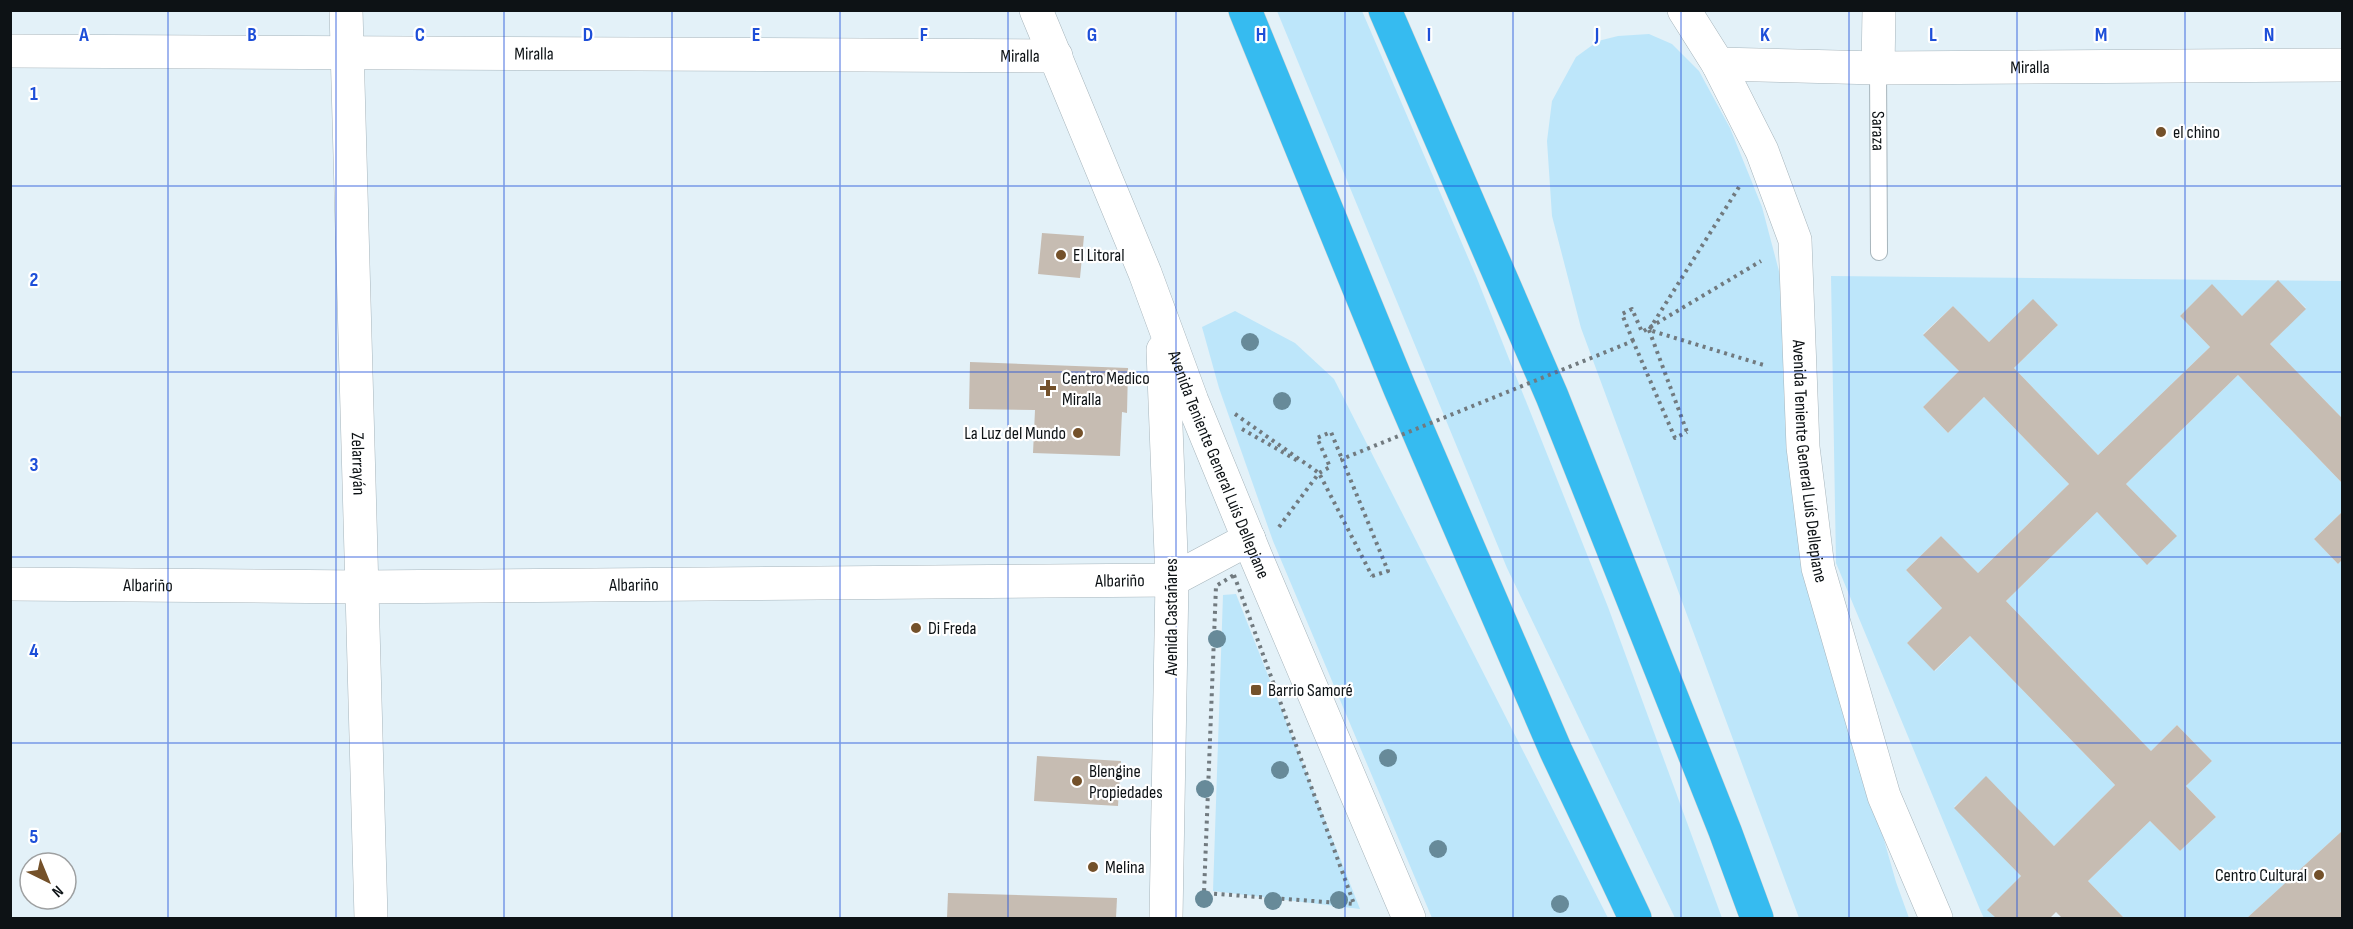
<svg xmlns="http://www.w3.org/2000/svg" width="2353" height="929" viewBox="0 0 2353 929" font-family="'Sofia Sans Condensed',sans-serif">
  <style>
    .green { fill: #bde6fa }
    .building { fill: #c6bcb2 }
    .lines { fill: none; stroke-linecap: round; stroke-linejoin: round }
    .service-casing { stroke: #a7b5bc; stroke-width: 18 }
    .minor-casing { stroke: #a7b5bc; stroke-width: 34 }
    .tertiary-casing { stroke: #a7b5bc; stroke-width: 34 }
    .motorway-casing { stroke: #cfd0d0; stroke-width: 34 }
    .path { stroke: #717a7f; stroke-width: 4; stroke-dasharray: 3 4.5; stroke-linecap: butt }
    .service { stroke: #fff; stroke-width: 16 }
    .minor { stroke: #fff; stroke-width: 33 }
    .tertiary { stroke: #fff; stroke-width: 33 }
    .motorway { stroke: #36bbf0; stroke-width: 33 }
    .path-bridge { stroke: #717a7f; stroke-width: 4; stroke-dasharray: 3 4.5; stroke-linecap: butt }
    .tree { fill: #678a99 }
    .grid { fill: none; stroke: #1d4ed8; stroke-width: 1.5; stroke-opacity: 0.55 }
    .poi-dot { fill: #74512a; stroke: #fff; stroke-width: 2 }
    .labels { text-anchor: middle; stroke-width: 4.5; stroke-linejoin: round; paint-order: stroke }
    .street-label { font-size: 18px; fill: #0d1215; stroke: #fff }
    .poi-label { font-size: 18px; fill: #0d1215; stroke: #fff; text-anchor: start }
    .grid-label { font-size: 20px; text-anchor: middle; font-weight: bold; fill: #1d4ed8; stroke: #fff; stroke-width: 4.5; stroke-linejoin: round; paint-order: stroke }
  </style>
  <rect width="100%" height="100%" fill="#e3f1f8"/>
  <g class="green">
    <polygon points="1277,11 1362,11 1476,276 1608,607 1722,918 1675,918 1507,568"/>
    <polygon points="1649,34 1672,44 1699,71 1730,128 1762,207 1784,290 1833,660 1896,882 1909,918 1799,918 1581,328 1552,216 1547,141 1552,101 1576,57 1598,41 1618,36"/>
    <polygon points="1831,276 2342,281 2342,418 2270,344 2306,308 2278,281 2242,316 2212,285 2180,316 2210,347 2098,455 2014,368 2058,325 2033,300 1989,342 1953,306 1923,334 1959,371 1923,407 1948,433 1984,397 2069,484 1978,573 1941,536 1906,570 1942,608 1907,643 1935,671 1970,636 2115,785 2054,846 1986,777 1954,807 2021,876 1988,910 1996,918 1984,918 1981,912 1836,563"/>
    <polygon points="1235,311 1295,343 1334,379 1608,918 1432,918 1273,541 1219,388 1202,327"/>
    <polygon points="2238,375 2342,483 2342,512 2314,539 2338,564 2342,560 2342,831 2247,918 2124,918 2088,881 2150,821 2180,851 2216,817 2186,786 2212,761 2177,725 2151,751 2006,601 2097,512 2148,564 2176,536 2126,484"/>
    <polygon points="1236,594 1360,909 1213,891 1223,595"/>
  </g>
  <g class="building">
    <polygon points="1042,233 1084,236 1080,278 1038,274"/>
    <polygon points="2278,280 2306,309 2270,344 2342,418 2342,483 2238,375 2126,484 2177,536 2147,565 2097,512 2006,601 2151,751 2177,725 2212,761 2186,786 2216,817 2180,851 2150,821 2088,881 2124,918 2062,918 2056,912 2050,918 1996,918 1987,910 2021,876 1954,808 1986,776 2054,846 2115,785 1970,636 1934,671 1907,643 1942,608 1906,570 1941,536 1978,573 2069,484 1984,397 1948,433 1923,407 1959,371 1923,335 1953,306 1989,342 2033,299 2058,325 2014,368 2098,455 2210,347 2180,316 2212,284 2242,316"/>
    <polygon points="970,362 1128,368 1127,413 1122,412 1120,456 1033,453 1035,410 969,409"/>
    <polygon points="2342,512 2342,560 2338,564 2314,539"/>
    <polygon points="1037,756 1121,761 1118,806 1034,801"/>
    <polygon points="2342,831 2342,918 2247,918"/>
    <polygon points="948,893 1117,898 1116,918 947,918"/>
  </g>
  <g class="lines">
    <g class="service-casing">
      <g id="service">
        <path id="s1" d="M 1878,68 L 1879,252"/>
      </g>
    </g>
    <g class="minor-casing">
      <g id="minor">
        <path id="s2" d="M 346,10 L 371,918"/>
        <path id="s3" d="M 10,51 L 1056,56"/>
        <path id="s4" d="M 1718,64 L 1878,68 L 2342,65"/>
        <polyline points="1878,68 1879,10"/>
        <path id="s5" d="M 10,584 L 361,587 L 1172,580 L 1249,539"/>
      </g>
    </g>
    <g class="tertiary-casing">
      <g id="tertiary">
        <path id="s6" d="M 1036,10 L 1145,273 L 1192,401 L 1256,557 L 1409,918"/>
        <path id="s7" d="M 1684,10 L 1718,64 L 1762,151 L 1795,240 L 1803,447 L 1818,568 L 1884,796 L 1936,918"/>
        <polyline points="1163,350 1172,580 1166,918"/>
      </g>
    </g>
    <g class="motorway-casing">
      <g id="motorway">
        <polyline points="1245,10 1400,389 1556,751 1635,918"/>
        <polyline points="1385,10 1552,396 1725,831 1757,918"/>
      </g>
    </g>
    <g class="path">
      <polyline points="1739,187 1649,330 1767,366"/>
      <polyline points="1649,330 1687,432"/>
      <polyline points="1633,341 1622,314 1632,309 1642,332 1761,261"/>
      <polyline points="1235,414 1319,473 1372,576"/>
      <polyline points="1242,429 1300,462"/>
      <polyline points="1279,527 1319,473 1330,467 1317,438 1331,432 1342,459"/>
      <polygon points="1234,575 1354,904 1204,893 1216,586"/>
    </g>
    <use href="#service" class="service"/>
    <use href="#minor" class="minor"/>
    <use href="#tertiary" class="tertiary"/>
    <use href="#motorway" class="motorway"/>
    <polyline class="path-bridge" points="1372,576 1388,571 1342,459 1633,341 1675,438 1687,432"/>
  </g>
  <g class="tree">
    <circle cx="1250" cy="342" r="9"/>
    <circle cx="1282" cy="401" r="9"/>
    <circle cx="1217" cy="639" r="9"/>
    <circle cx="1388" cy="758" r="9"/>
    <circle cx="1280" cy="770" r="9"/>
    <circle cx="1205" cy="789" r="9"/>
    <circle cx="1438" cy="849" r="9"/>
    <circle cx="1204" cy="899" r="9"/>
    <circle cx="1339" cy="900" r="9"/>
    <circle cx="1273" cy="901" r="9"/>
    <circle cx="1560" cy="904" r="9"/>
  </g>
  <path class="grid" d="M 168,10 L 168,918M 336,10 L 336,918M 504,10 L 504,918M 672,10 L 672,918M 840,10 L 840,918M 1008,10 L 1008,918M 1176,10 L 1176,918M 1345,10 L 1345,918M 1513,10 L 1513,918M 1681,10 L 1681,918M 1849,10 L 1849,918M 2017,10 L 2017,918M 2185,10 L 2185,918M 10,186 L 2342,186M 10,372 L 2342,372M 10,557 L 2342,557M 10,743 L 2342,743"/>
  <g class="poi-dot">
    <circle cx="2161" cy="132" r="6"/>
    <circle cx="1061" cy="255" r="6"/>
    <path d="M1045 379h6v6h6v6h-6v6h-6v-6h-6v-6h6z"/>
    <circle cx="1078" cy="433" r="6"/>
    <circle cx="916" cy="628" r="6"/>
    <rect x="1250" y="684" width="12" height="12" rx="3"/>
    <circle cx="1077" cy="781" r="6"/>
    <circle cx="1093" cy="867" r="6"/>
    <circle cx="2319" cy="875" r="6"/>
  </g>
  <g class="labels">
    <g class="street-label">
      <text dy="6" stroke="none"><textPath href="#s3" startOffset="524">Miralla</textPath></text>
      <text dy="6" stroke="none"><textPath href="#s3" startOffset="1010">Miralla</textPath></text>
      <text dy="6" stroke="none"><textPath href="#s4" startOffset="312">Miralla</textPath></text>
      <text dy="6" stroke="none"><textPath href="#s1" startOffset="63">Saraza</textPath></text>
      <text dy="6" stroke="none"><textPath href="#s7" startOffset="478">Avenida Teniente General Luís Dellepiane</textPath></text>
      <text dy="6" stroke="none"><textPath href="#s2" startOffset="454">Zelarrayán</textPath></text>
      <text dy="6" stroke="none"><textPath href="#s6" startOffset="490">Avenida Teniente General Luís Dellepiane</textPath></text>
      <text dy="6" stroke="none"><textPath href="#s5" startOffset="1110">Albariño</textPath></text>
      <text dy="6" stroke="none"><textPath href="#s5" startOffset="624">Albariño</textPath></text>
      <text dy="6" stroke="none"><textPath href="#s5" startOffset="138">Albariño</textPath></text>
      <text transform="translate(1171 617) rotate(-90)" y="6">Avenida Castañares</text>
    </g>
    <g class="poi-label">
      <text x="2173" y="138">el chino</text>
      <text x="1073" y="261">El Litoral</text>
      <text x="1062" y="384">Centro Medico<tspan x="1062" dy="21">Miralla</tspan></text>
      <text x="1066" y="439" text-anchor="end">La Luz del Mundo</text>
      <text x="928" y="634">Di Freda</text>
      <text x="1268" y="696">Barrio Samoré</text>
      <text x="1089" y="777">Blengine<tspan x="1089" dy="21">Propiedades</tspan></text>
      <text x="1105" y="873">Melina</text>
      <text x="2307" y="881" text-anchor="end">Centro Cultural</text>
    </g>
  </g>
  <g class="grid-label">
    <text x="84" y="41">A</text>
    <text x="252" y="41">B</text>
    <text x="420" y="41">C</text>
    <text x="588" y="41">D</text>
    <text x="756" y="41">E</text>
    <text x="924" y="41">F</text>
    <text x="1092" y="41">G</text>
    <text x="1261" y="41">H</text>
    <text x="1429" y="41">I</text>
    <text x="1597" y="41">J</text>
    <text x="1765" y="41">K</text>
    <text x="1933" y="41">L</text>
    <text x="2101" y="41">M</text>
    <text x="2269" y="41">N</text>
    <text x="34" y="100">1</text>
    <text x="34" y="286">2</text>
    <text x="34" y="471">3</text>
    <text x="34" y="657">4</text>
    <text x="34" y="843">5</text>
  </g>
  <rect width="2353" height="929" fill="none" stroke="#0d1215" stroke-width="24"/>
  <g transform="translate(48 881) rotate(137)"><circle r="28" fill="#ffffff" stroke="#9ea0a1" stroke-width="1.5"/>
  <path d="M0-4.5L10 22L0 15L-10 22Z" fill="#74512a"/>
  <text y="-9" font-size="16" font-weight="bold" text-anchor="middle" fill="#0d1215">N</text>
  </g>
</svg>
